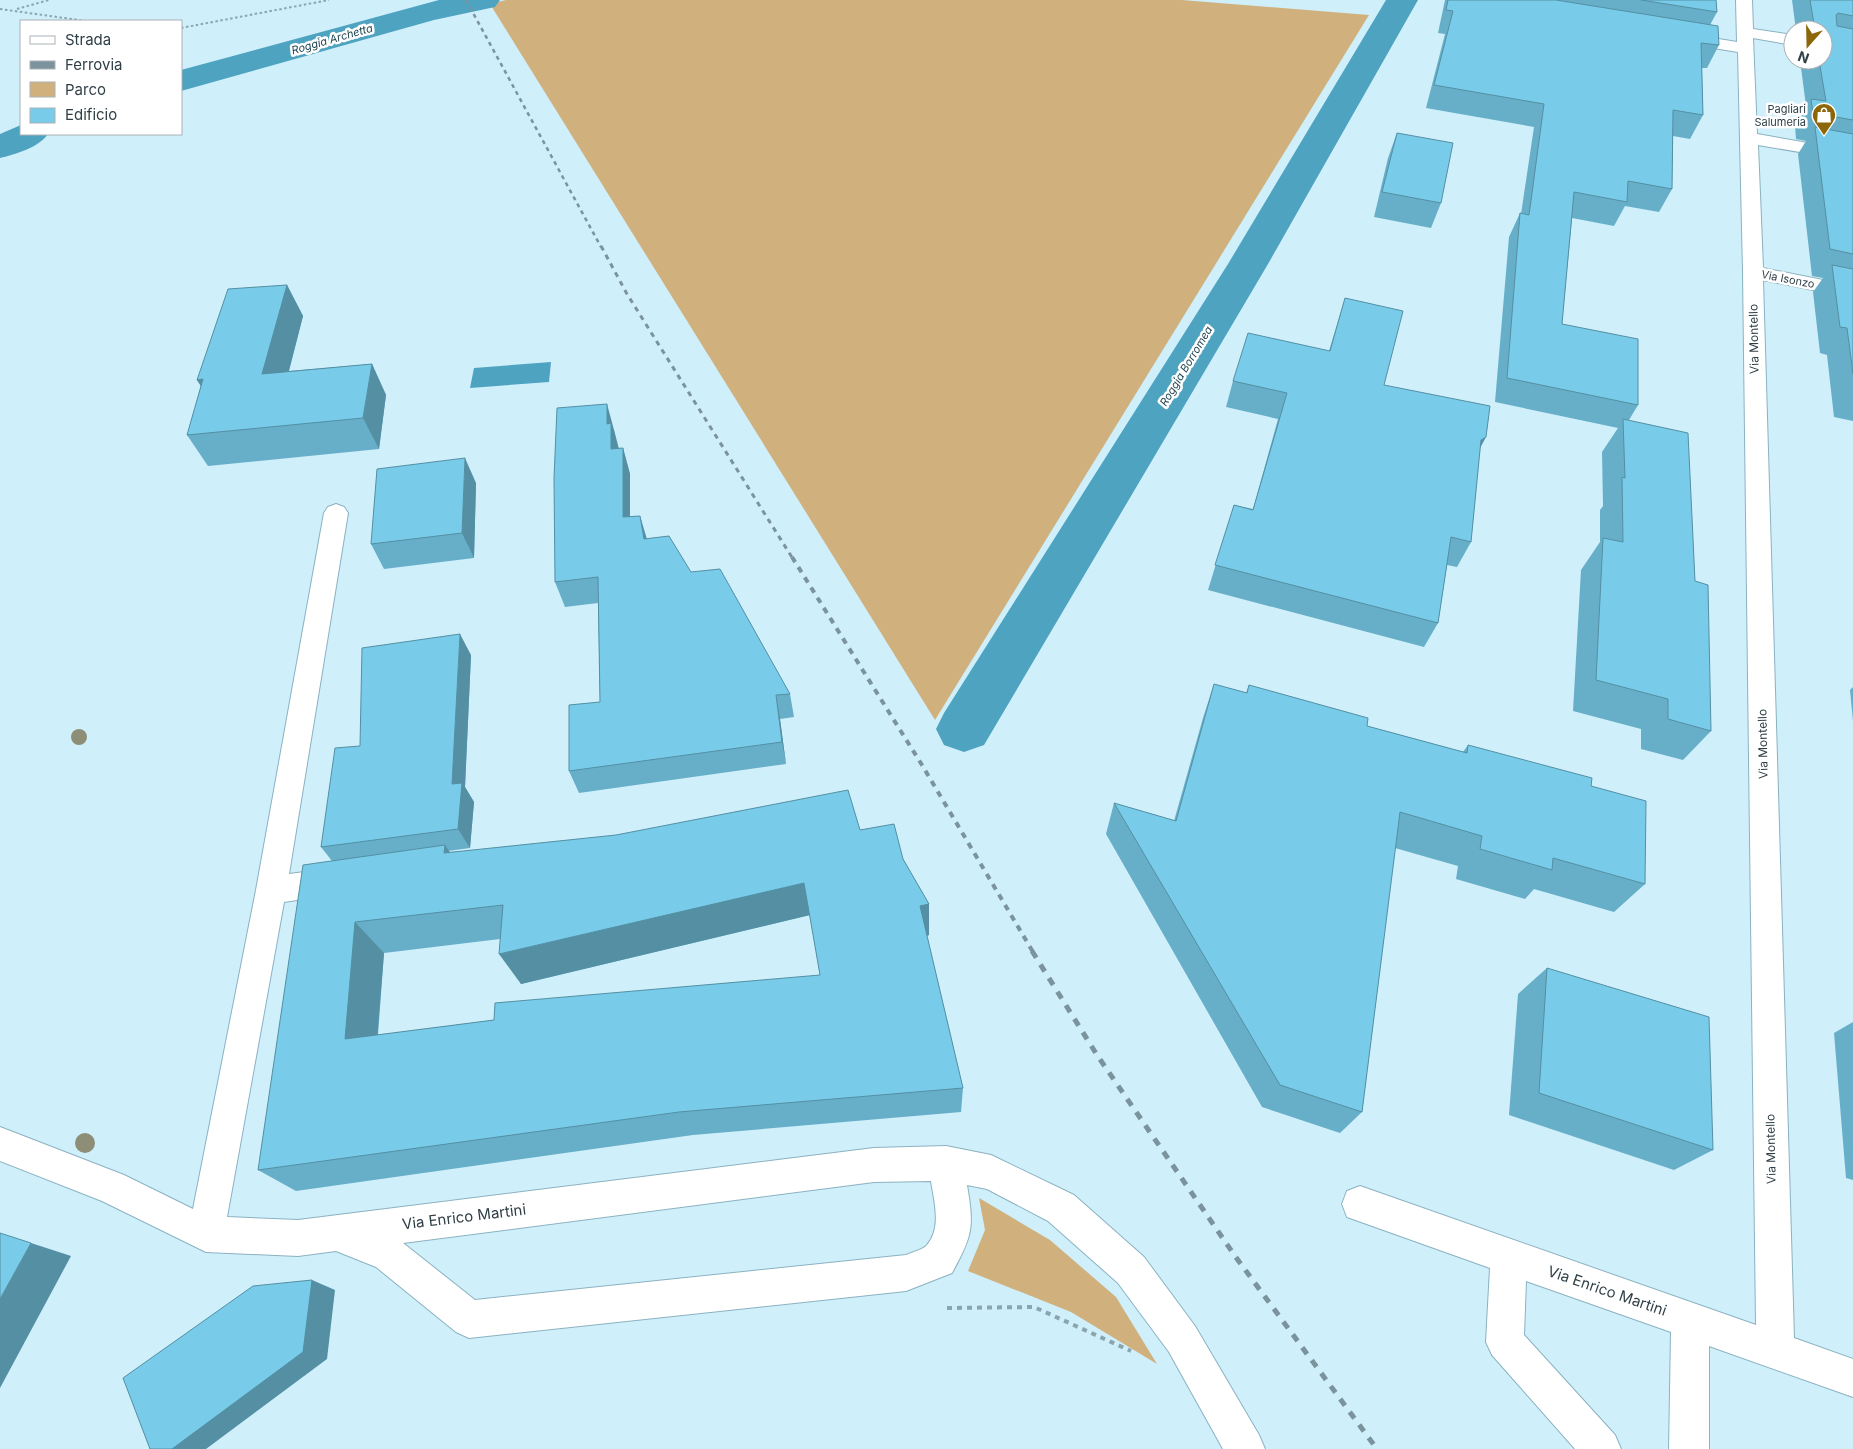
<svg xmlns="http://www.w3.org/2000/svg" width="1853" height="1449" viewBox="0 0 1853 1449" font-family="Inter,sans-serif">
  <style>
    .green { fill: #d0b17e }
    .water { fill: #4ea3c0 }
    .lines { fill: none; stroke-linecap: round; stroke-linejoin: round }
    .canal { fill: #4ea3c0; fill-rule: evenodd }
    .minor-casing { stroke: #8bb2c0; stroke-width: 2 }
    .path-far1 { stroke: #8ba5af; stroke-width: 2; stroke-dasharray: 2.5 2.5; stroke-linecap: butt }
    .path { stroke: #8ba5af; stroke-width: 4; stroke-dasharray: 5 5; stroke-linecap: butt }
    .minor { fill: #fff; fill-rule: evenodd }
    .rail-far3 { stroke: #7b939c; stroke-width: 2.5; stroke-dasharray: 4 4; stroke-linecap: butt }
    .rail-far2 { stroke: #7b939c; stroke-width: 3; stroke-dasharray: 5 5; stroke-linecap: butt }
    .rail-far1 { stroke: #7b939c; stroke-width: 4; stroke-dasharray: 6 6; stroke-linecap: butt }
    .rail { stroke: #7b939c; stroke-width: 5; stroke-dasharray: 8 8; stroke-linecap: butt }
    .tree { fill: #8e8e77 }
    .wall { fill: #67afc8; fill-rule: evenodd }
    .shaded-wall { fill: #548fa3 }
    .building { fill: #78cce9; stroke: #548fa3; fill-rule: evenodd }
    .labels { text-anchor: middle; stroke-width: 5; stroke-linejoin: round; paint-order: stroke }
    .far-water-label { font-size: 11px; font-style: italic; fill: #1e4451; stroke: #fff }
    .far-poi-label { font-size: 11px; fill: #2f3f46; stroke: #fff; text-anchor: end }
    .far-street-label { font-size: 11px; fill: #2f3f46; stroke: #fff }
    .street-label { font-size: 12px; fill: #2f3f46; stroke: #fff }
    .near-street-label { font-size: 15px; fill: #2f3f46; stroke: #fff }
  </style>
  <rect width="100%" height="100%" fill="#cfeffb"/>
  <g class="green">
    <polygon points="506,0 1182,0 1369,15 935,720 490,4"/>
    <polygon points="979,1198 1050,1240 1116,1297 1157,1364 1071,1312 968,1271 985,1230"/>
  </g>
  <polygon class="water" points="551,362 549,382 470,388 474,368"/>
  <g class="lines">
    <g class="canal">
      <polygon points="439,0 500,0 495,7 434,20 181,91 181,70"/>
      <polygon points="1386,0 1418,0 1268,264 984,745 964,752 944,745 936,729 944,713 1228,264"/>
      <path d="M 21,125 L 21,134 L 48,134 C 38,148 16,154 0,158 L 0,134 Z"/>
    </g>
    <g class="minor-casing">
      <g id="minor">
        <polygon points="1736,0 1752,0 1753,29 1793,35 1793,45 1753,38 1757,134 1853,151 1853,161 1758,145 1763,268 1853,286 1853,298 1763,280 1794,1338 1853,1359 1853,1397 1709,1346 1709,1449 1669,1449 1671,1332 1526,1281 1524,1335 1615,1435 1621,1449 1575,1449 1492,1355 1486,1342 1490,1268 1347,1217 1342,1204 1347,1191 1360,1186 1756,1325 1743,272 1738,52 1682,43 1676,41 1674,38 1676,35 1682,33 1737,42"/>
        <path d="M 336,504 L 344,507 L 348,513 L 289,874 L 336,868 L 347,871 L 351,881 L 347,891 L 336,894 L 284,902 L 227,1217 L 298,1220 L 874,1148 L 946,1146 L 991,1155 L 1074,1195 L 1144,1257 L 1195,1326 L 1259,1435 L 1265,1449 L 1223,1449 L 1169,1352 L 1118,1283 L 1048,1221 L 987,1189 L 967,1185 C 974,1227 973,1235 952,1273 L 906,1291 L 469,1338 L 456,1332 L 376,1267 L 336,1251 L 298,1256 L 206,1252 L 102,1201 L 0,1161 L 0,1127 L 124,1175 L 193,1209 L 256,890 L 324,513 L 328,507 ZM 931,1181 C 934,1201 942,1228 927,1245 C 923,1250 912,1252 906,1255 L 475,1300 L 403,1243 L 874,1182 Z"/>
      </g>
    </g>
    <g class="path-far1">
      <polyline points="0,9 86,21"/>
      <polyline points="17,9 49,0"/>
      <polyline points="181,28 329,0"/>
    </g>
    <polyline class="path" points="947,1308 1034,1307 1131,1351"/>
    <use href="#minor" class="minor"/>
    <polyline class="rail-far3" points="466,0 601,247"/>
    <polyline class="rail-far2" points="601,246 627,294 793,559"/>
    <polyline class="rail-far1" points="792,557 922,765 1033,952"/>
    <polyline class="rail" points="1032,951 1097,1055 1235,1256 1377,1449"/>
  </g>
  <g class="tree">
    <circle cx="79" cy="737" r="8"/>
    <circle cx="85" cy="1143" r="10"/>
  </g>
  <g class="wall">
    <polygon points="1445,0 1716,0 1717,12 1710,25 1719,45 1707,68 1702,68 1703,115 1690,139 1673,136 1672,189 1659,212 1625,206 1614,226 1572,218 1562,324 1638,405 1629,420 1695,581 1711,731 1683,760 1641,749 1641,729 1573,711 1581,570 1600,542 1600,510 1603,506 1602,452 1618,428 1495,402 1509,237 1520,213 1521,214 1534,127 1426,108 1445,34 1438,33"/>
    <polygon points="1792,0 1853,0 1853,421 1834,417 1827,355 1820,353 1813,292 1823,278 1812,276 1798,154 1806,141 1796,139 1795,125 1806,106 1800,60 1823,60 1823,30 1796,30"/>
    <polygon points="1397,133 1441,203 1431,228 1374,217 1388,158"/>
    <polygon points="287,285 303,316 289,371 372,364 386,395 379,449 208,466 187,435 201,386 197,380"/>
    <polygon points="1345,298 1384,385 1480,448 1471,542 1457,567 1447,565 1438,623 1424,647 1208,590 1234,505 1253,509 1278,419 1226,407 1233,381 1329,351"/>
    <polygon points="614,430 618,449 623,448 630,474 630,517 640,516 647,539 691,572 790,694 794,717 780,719 786,764 579,793 569,771 600,702 598,603 565,607 555,582"/>
    <polygon points="476,483 474,558 384,569 371,544"/>
    <path d="M 471,655 L 465,787 L 474,802 L 470,848 L 448,851 L 449,852 L 860,830 L 903,859 L 929,904 L 929,935 L 927,936 L 963,1088 L 961,1112 L 693,1135 L 296,1191 L 258,1170 L 332,861 L 321,847 L 360,746 ZM 810,915 L 820,975 L 494,1020 L 378,1035 L 384,953 L 500,939 L 521,984 Z"/>
    <polygon points="1214,684 1246,693 1249,685 1367,726 1463,752 1468,745 1591,786 1645,884 1614,912 1534,889 1525,899 1456,879 1458,866 1395,848 1362,1112 1340,1133 1262,1107 1106,834 1114,803 1174,821 1203,718"/>
    <polygon points="1853,687 1853,721 1850,690"/>
    <polygon points="1547,968 1713,1150 1674,1170 1509,1115 1518,994"/>
    <polygon points="1853,1022 1853,1180 1846,1178 1834,1033"/>
  </g>
  <g class="shaded-wall">
    <polygon points="287,285 303,316 280,405 262,374"/>
    <polygon points="372,364 386,395 379,449 363,418"/>
    <polygon points="203,379 217,411 197,380"/>
    <polygon points="607,404 614,430 619,449 611,449 607,424"/>
    <polygon points="1486,437 1472,463 1481,440"/>
    <polygon points="623,448 630,474 630,543 623,517"/>
    <polygon points="465,458 476,483 474,558 462,533"/>
    <polygon points="640,516 647,541 644,539"/>
    <polygon points="460,634 471,655 465,787 474,802 470,848 458,829 452,784"/>
    <polygon points="776,695 780,719 786,764 782,742"/>
    <polygon points="445,845 468,879 444,853"/>
    <polygon points="804,883 810,915 521,984 499,954"/>
    <polygon points="929,904 929,935 920,938 920,906"/>
    <polygon points="355,922 384,953 375,1065 345,1039"/>
    <polygon points="31,1243 71,1256 0,1388 0,1299"/>
    <polygon points="312,1280 335,1290 327,1359 206,1449 172,1449"/>
  </g>
  <g class="building">
    <polygon points="1448,0 1556,0 1718,26 1719,45 1701,43 1703,115 1673,110 1672,189 1628,181 1627,202 1574,192 1562,324 1638,339 1638,405 1507,378 1520,213 1529,215 1544,104 1434,85 1453,11 1446,10"/>
    <polygon points="1641,0 1716,0 1717,12"/>
    <polygon points="1810,0 1853,0 1853,16 1838,13 1836,15 1837,26 1853,29 1853,120 1813,113 1811,99 1826,101 1819,60 1823,60 1823,30 1815,30"/>
    <polygon points="1815,127 1853,134 1853,254 1830,249"/>
    <polygon points="1397,133 1453,143 1441,203 1382,192"/>
    <polygon points="1832,265 1853,269 1853,374 1847,328 1840,327"/>
    <polygon points="287,285 262,374 372,364 363,418 187,435 203,379 197,380 228,289"/>
    <polygon points="1345,298 1403,311 1384,385 1490,406 1486,437 1481,440 1471,542 1451,537 1438,623 1215,565 1234,505 1253,510 1287,393 1233,381 1248,333 1330,351"/>
    <polygon points="607,404 607,424 611,423 611,449 623,448 623,517 640,516 644,539 669,536 691,572 720,569 790,694 776,695 782,742 569,771 569,705 600,702 598,577 555,582 554,478 557,408"/>
    <polygon points="1623,419 1688,433 1695,581 1708,585 1711,731 1668,719 1668,699 1596,680 1603,538 1623,542 1622,477 1625,478"/>
    <polygon points="465,458 462,533 371,544 377,469"/>
    <polygon points="460,634 452,784 462,783 458,829 321,847 335,748 360,746 362,648"/>
    <polygon points="1214,684 1247,693 1249,685 1368,718 1367,726 1467,753 1468,745 1592,778 1591,786 1646,801 1645,884 1553,858 1552,870 1480,849 1482,836 1400,812 1362,1112 1280,1085 1114,803 1176,821"/>
    <path d="M 848,790 L 860,830 L 894,824 L 903,859 L 929,904 L 920,906 L 963,1088 L 679,1112 L 258,1170 L 303,865 L 445,845 L 444,853 L 616,835 ZM 804,883 L 820,975 L 495,1003 L 494,1020 L 345,1039 L 355,922 L 503,905 L 499,954 Z"/>
    <polygon points="1547,968 1709,1017 1713,1150 1539,1093"/>
    <polygon points="0,1233 31,1243 0,1299"/>
    <polygon points="312,1280 303,1352 172,1449 150,1449 123,1378 253,1286"/>
  </g>
  <defs>
    <g id="shop-pin" transform="scale(1.25)"><path d="M0 17L-7.5 6A9.5 9.5 0 1 1 7.5 6Z" fill="#8e660a" stroke="#fff"/><path d="M-5-2.5h2.3a2.7 3.5 0 0 1 5.4 0H5L5.5 6h-11ZM-1.5-2.5h3a1.5 2.3 0 0 0-3 0Z" fill="#fff"/></g>
  </defs>
  <g fill-rule="evenodd">
    <use href="#shop-pin" x="1824" y="115"/>
  </g>
  <g class="labels">
    <g class="far-water-label">
      <text transform="translate(332 39) rotate(-16)" y="4">Roggia Archetta</text>
      <text transform="translate(1186 366) rotate(-59)" y="4">Roggia Borromea</text>
    </g>
    <g class="far-poi-label">
      <text x="1806" y="113">Pagliari<tspan x="1806" dy="13">Salumeria</tspan></text>
    </g>
    <g class="far-street-label">
      <text transform="translate(1788 279) rotate(11)" y="4">Via Isonzo</text>
    </g>
    <g class="street-label">
      <text transform="translate(1754 339) rotate(-91)" y="4">Via Montello</text>
      <text transform="translate(1763 744) rotate(-91)" y="4">Via Montello</text>
      <text transform="translate(1771 1149) rotate(-91)" y="4">Via Montello</text>
    </g>
    <g class="near-street-label">
      <text transform="translate(464 1217) rotate(-7)" y="5">Via Enrico Martini</text>
      <text transform="translate(1607 1291) rotate(19)" y="5">Via Enrico Martini</text>
    </g>
  </g>
  <rect x="20" y="20" width="162" height="115" fill="#ffffff" stroke="#acb2b5"/>
  <rect x="30" y="36" width="25" height="8" fill="#ffffff" stroke="#acb2b5"/>
  <text x="65" y="45" font-size="15" fill="#2f3f46">Strada</text>
  <rect x="30" y="61" width="25" height="8" fill="#7b939c" stroke="#acb2b5"/>
  <text x="65" y="70" font-size="15" fill="#2f3f46">Ferrovia</text>
  <rect x="30" y="82" width="25" height="15" fill="#d0b17e" stroke="#acb2b5"/>
  <text x="65" y="95" font-size="15" fill="#2f3f46">Parco</text>
  <rect x="30" y="108" width="25" height="15" fill="#78cce9" stroke="#acb2b5"/>
  <text x="65" y="120" font-size="15" fill="#2f3f46">Edificio</text>
  <g transform="translate(1808 45) rotate(200)"><circle r="24" fill="#ffffff" stroke="#acb2b5"/>
  <path d="M0-4L9 19L0 12L-9 19Z" fill="#8e660a"/>
  <text y="-8" font-size="14" font-weight="bold" text-anchor="middle" fill="#2f3f46">N</text>
  </g>
</svg>
